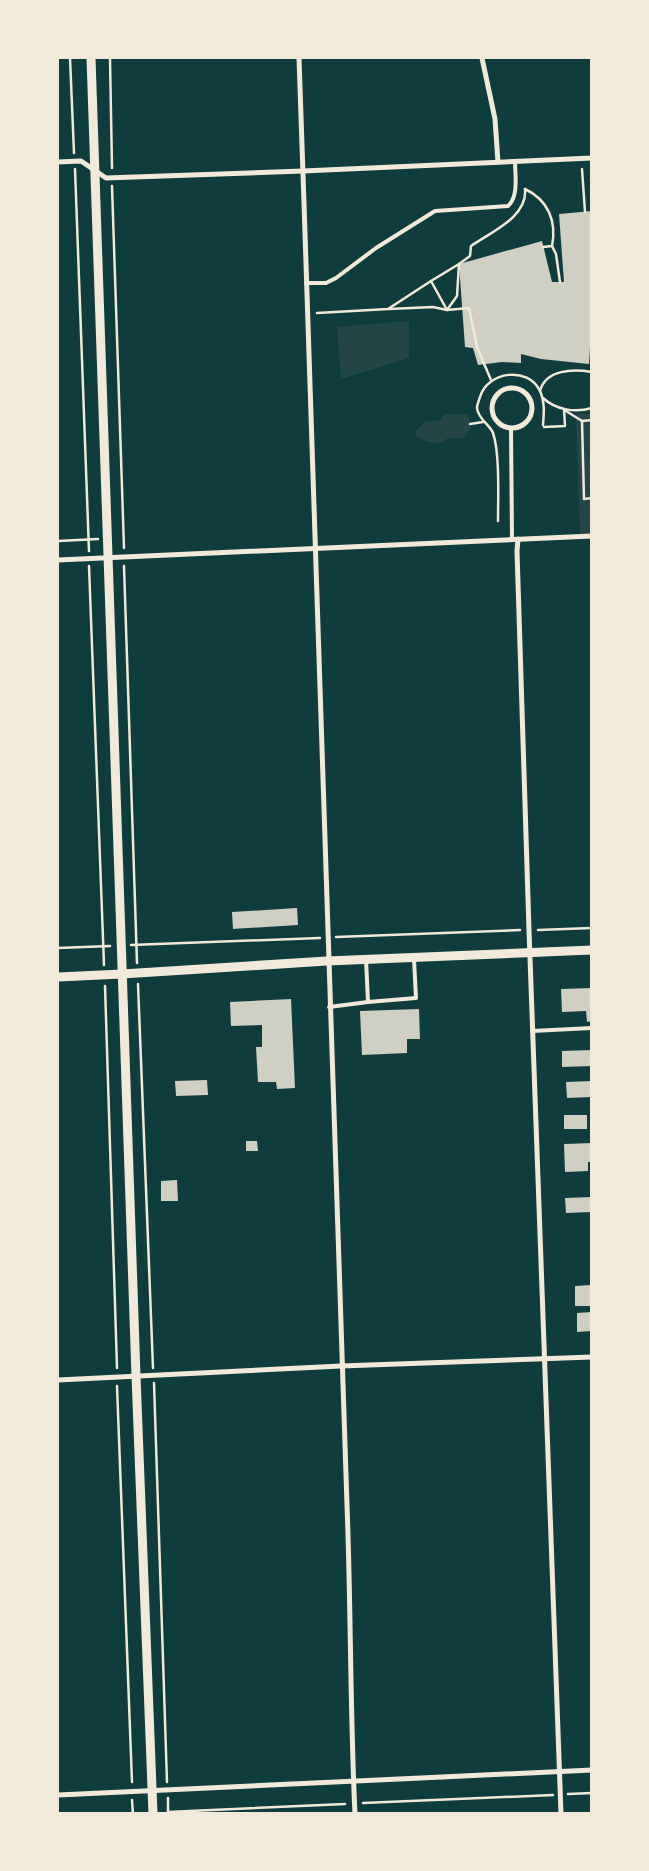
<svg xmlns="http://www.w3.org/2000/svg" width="649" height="1871" viewBox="0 0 649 1871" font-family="Jost,sans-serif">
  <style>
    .green { fill: #244646 }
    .building { fill: #cfcfc3 }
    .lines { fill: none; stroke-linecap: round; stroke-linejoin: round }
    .path { stroke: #f1e9da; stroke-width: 2.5 }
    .service { stroke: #f1e9da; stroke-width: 4 }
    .minor { stroke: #f1e9da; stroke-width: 5 }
    .tertiary { stroke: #f1e9da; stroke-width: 9 }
  </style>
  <rect width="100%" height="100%" fill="#0f3d3e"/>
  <g class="green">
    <polygon points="409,321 409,358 341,379 337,327"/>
    <polygon points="446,414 453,415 468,414 471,429 462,439 448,438 441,443 427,442 416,435 415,432 424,422 441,420 442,416"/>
    <polygon points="576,414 591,414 591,536 580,536"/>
  </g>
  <g class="building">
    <polygon points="592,211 592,316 589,364 541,359 521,354 521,363 502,362 478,365 473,348 465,347 459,264 542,241 552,282 564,282 559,214"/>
    <polygon points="297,908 298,925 233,929 232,912"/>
    <polygon points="592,988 592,1021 587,1022 586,1011 562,1012 561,989"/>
    <polygon points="291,999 295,1088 277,1089 276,1082 258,1082 256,1047 262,1047 262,1025 231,1026 230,1002"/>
    <polygon points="419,1009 420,1039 407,1039 407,1053 362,1055 360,1011"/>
    <polygon points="592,1050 592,1066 562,1067 562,1051"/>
    <polygon points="207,1080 208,1095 176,1096 175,1081"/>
    <polygon points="592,1081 592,1097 567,1098 566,1082"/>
    <rect x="564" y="1115" width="23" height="14"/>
    <polygon points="246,1141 257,1141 258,1151 246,1151"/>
    <polygon points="592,1143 592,1162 588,1162 588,1171 565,1172 564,1144"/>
    <polygon points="177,1180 178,1201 161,1201 161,1181"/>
    <polygon points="592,1197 592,1212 566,1213 565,1198"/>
    <polygon points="592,1285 592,1306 575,1306 575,1286"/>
    <polygon points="592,1312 592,1331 577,1332 577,1313"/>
  </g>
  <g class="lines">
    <g class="path">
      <polyline points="70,58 74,153"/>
      <polyline points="110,58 112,168"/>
      <polyline points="75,169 89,551"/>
      <polyline points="582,169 585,212"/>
      <polyline points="112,186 124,548"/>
      <path d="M 525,189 C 548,200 557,221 552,246 L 543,247"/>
      <polyline points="552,246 556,254 560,282"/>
      <path d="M 459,264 L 470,256 L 471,246 C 491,232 528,217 525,189"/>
      <polyline points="389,309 433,307 447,310 457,296 459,264 431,281"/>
      <polyline points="317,313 388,309 431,281 447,310 469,308 477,347 491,380"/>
      <path d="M 540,391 C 546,369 573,369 592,372"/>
      <path d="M 543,398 C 556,410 575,413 592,408"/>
      <polyline points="566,411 582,421 592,420"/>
      <polyline points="582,421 584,499 592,498"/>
      <polyline points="470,424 483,422"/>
      <polyline points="544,427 565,426 564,409"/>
      <path d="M 498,521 C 498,499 500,453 493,433 C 490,425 478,419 477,408 C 477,405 479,400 480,397 C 488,371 528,366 540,391 C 545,402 544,414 543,425"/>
      <polyline points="58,541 98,539"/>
      <polyline points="89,566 104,965"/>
      <polyline points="124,566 137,963"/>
      <polyline points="538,930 592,928"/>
      <polyline points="336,937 520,930"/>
      <polyline points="131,945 320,938"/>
      <polyline points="58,948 110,946"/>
      <polyline points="138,984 153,1368"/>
      <polyline points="105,986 117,1368"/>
      <polyline points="154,1383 167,1782"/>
      <polyline points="117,1386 132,1782"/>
      <polyline points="568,1794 592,1793"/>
      <polyline points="168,1798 168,1814"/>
      <polyline points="132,1800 133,1814"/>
      <polyline points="363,1803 553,1795"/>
      <polyline points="168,1812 345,1804"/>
    </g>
    <g class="service">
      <path d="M 306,283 L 326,283 L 336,278 L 376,248 L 435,211 L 508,206 C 519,196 515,175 515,161"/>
      <polyline points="511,428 512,539"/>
      <polyline points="366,959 368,1002 416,998 414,959"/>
      <polyline points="329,1007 368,1002"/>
      <polyline points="532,1031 592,1028"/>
    </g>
    <g class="minor">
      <path d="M 299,58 C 316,540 329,1022 347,1505 C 351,1608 350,1711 355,1814"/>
      <polyline points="482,58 495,119 498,162"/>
      <polyline points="58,162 81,161 106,178 303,171 592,158"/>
      <circle cx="512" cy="408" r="20"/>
      <polyline points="518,539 517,551 529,930 561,1814"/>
      <polyline points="58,560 592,536"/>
      <polyline points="58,1380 341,1366 592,1357"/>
      <polyline points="58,1795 592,1770"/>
    </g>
    <g class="tertiary">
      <polyline points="91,58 136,1376 153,1814"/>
      <polyline points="58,977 122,974 327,961 592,950"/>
    </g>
  </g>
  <rect width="649" height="1871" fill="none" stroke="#f1e9da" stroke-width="118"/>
</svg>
